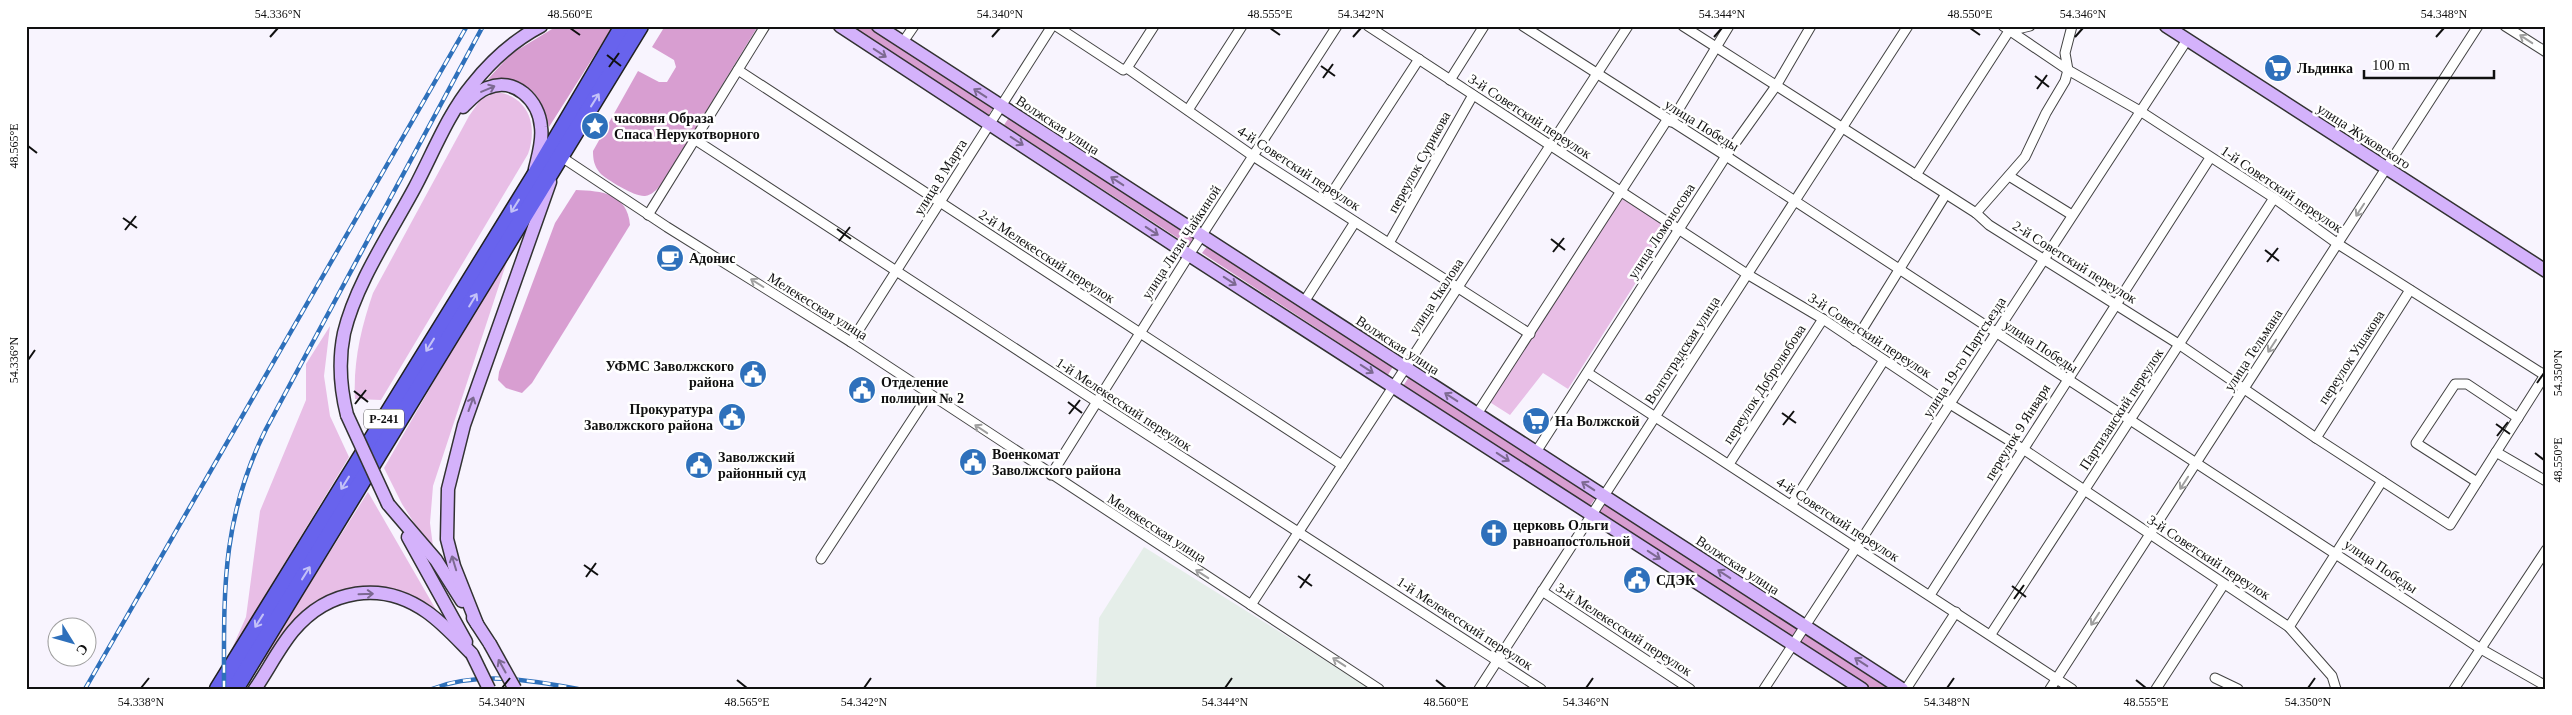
<svg xmlns="http://www.w3.org/2000/svg" width="2572" height="715" viewBox="0 0 2572 715" font-family="'Times New Roman',serif">
  <style>
    .industrial { fill: #e5eee9 }
    .green { fill: #e8bee6 }
    .forest { fill: #d89ed1 }
    .lines { fill: none; stroke-linecap: round; stroke-linejoin: round }
    .street-casing { stroke: #434343; stroke-width: 11 }
    .secondary-casing { stroke: #323232; stroke-width: 15 }
    .highway-casing { stroke: #212121; stroke-width: 19 }
    .street { stroke: #fff; stroke-width: 9 }
    .secondary { stroke: #d4b2fb; stroke-width: 12 }
    .highway { stroke: #6863ed; stroke-width: 16 }
    .rail-casing { stroke: #2e70bb; stroke-width: 4.5 }
    .rail { stroke: #fff; stroke-width: 2.5; stroke-dasharray: 8; stroke-linecap: butt }
    .secondary-bridge-casing { stroke: #323232; stroke-width: 15; stroke-linecap: butt }
    .secondary-bridge { stroke: #d4b2fb; stroke-width: 12 }
    .oneway { stroke: #9f9f9f }
    .oneway2 { stroke: #7c6991 }
    .oneway3 { stroke: #c3c1f8 }
    .ticks { fill: none; stroke: #101010; stroke-width: 2 }
    .labels { text-anchor: middle; stroke-width: 5; stroke-linejoin: round; paint-order: stroke }
    .shield { fill: #fff; stroke: #585858; stroke-width: 1 }
    .shield-label { font-size: 12px; font-weight: bold; fill: #101010 }
    .poi-label { font-size: 14px; font-weight: bold; fill: #101010; stroke: #fff; text-anchor: start }
    .street-label { font-size: 14px; fill: #101010; stroke: #fff }
    .neatline { fill: none; stroke: #101010; stroke-width: 2 }
    .ticks-label { font-size: 12px; text-anchor: middle; fill: #101010 }
  </style>
  <rect width="100%" height="100%" fill="#f8f4fe"/>
  <polygon class="industrial" points="1144,547 1371,689 1096,689 1099,618"/>
  <g class="green">
    <path d="M 497,92 C 529,97 538,126 528,154 L 381,400 L 355,399 C 353,362 361,328 373,293 L 469,116 L 481,99 Z"/>
    <polygon points="1620,197 1670,229 1568,389 1543,373 1510,415 1488,401"/>
    <polygon points="512,246 433,486 430,523 434,554 402,504 384,468"/>
    <polygon points="330,326 324,376 330,416 349,457 230,653 246,617 260,511 306,400 306,364"/>
    <polygon points="368,492 446,627 422,603 398,590 348,589 325,599 277,644 250,678"/>
  </g>
  <g class="forest">
    <path d="M 557,26 L 613,26 L 549,127 C 541,91 526,78 488,79 L 511,54 Z"/>
    <path d="M 665,26 L 758,26 L 661,185 C 656,190 652,195 645,196 C 635,197 607,180 600,173 C 594,166 593,159 593,151 L 638,71 L 659,82 L 667,82 L 676,67 L 674,60 L 652,47 Z"/>
    <polygon points="849,26 869,26 993,108 988,116"/>
    <polygon points="1010,116 1196,237 1190,246 1004,125"/>
    <path d="M 576,190 C 602,191 627,193 630,225 L 532,383 L 522,393 L 506,388 L 498,380 L 499,372 L 555,223 Z"/>
    <polygon points="1209,244 1394,365 1388,375 1202,253"/>
    <polygon points="1409,377 1596,497 1590,506 1403,386"/>
    <polygon points="1604,501 1799,627 1792,638 1597,511"/>
    <polygon points="1806,631 1894,689 1871,689 1799,642"/>
  </g>
  <g class="lines">
    <g class="street-casing">
      <g id="street">
        <polyline points="1056,26 1123,70 1127,68 1253,156 1530,334"/>
        <polyline points="1368,26 1747,274 1823,319 1950,404 2023,449 2289,627 2332,676 2336,689"/>
        <polyline points="1523,26 1726,156 2481,649 2546,686"/>
        <polyline points="1683,26 1976,213 1989,225 2180,345 2316,438 2450,525 2545,375"/>
        <polyline points="2003,26 2068,70 2140,111 2274,198 2338,244 2546,376"/>
        <polyline points="2505,26 2546,52"/>
        <polyline points="903,42 914,26"/>
        <polyline points="1127,68 1154,26"/>
        <polyline points="738,70 1342,465"/>
        <polyline points="1450,80 1484,26"/>
        <polyline points="1188,110 1242,26"/>
        <polyline points="1671,122 1729,26"/>
        <polyline points="694,139 1097,402 1541,689"/>
        <polyline points="560,156 667,227 851,342 1379,689"/>
        <polyline points="1916,175 2009,31 2030,26"/>
        <polyline points="2009,176 2072,215"/>
        <polyline points="1326,202 1419,59"/>
        <polyline points="1976,213 2025,157 2046,113 2065,81 2068,70 2065,53 2072,26"/>
        <polyline points="648,215 765,26"/>
        <polyline points="1389,243 1473,95"/>
        <polyline points="1304,302 1355,222"/>
        <polyline points="1855,341 1946,194"/>
        <polyline points="851,342 1052,26"/>
        <polyline points="1588,373 2072,689"/>
        <polyline points="1477,414 1667,120"/>
        <polyline points="2316,438 2410,290"/>
        <polyline points="1536,452 1726,156 1776,86 1811,26"/>
        <polyline points="2496,452 2546,481"/>
        <polyline points="1729,464 1823,319"/>
        <polyline points="1051,475 1189,255 1337,26"/>
        <polyline points="2477,482 2416,443 2455,384 2467,384 2518,418"/>
        <polyline points="1792,504 1884,360"/>
        <polyline points="821,559 929,394"/>
        <polyline points="1542,591 1690,689"/>
        <polyline points="1930,595 2210,158"/>
        <polyline points="1251,605 1628,26"/>
        <polyline points="2289,627 2382,481"/>
        <polyline points="1991,634 2274,198"/>
        <polyline points="2215,678 2238,689"/>
        <polyline points="1479,689 1908,26"/>
        <polyline points="1764,689 2187,40"/>
        <polyline points="1906,689 1956,612"/>
        <polyline points="2050,689 2478,26"/>
        <polyline points="2156,689 2224,584"/>
        <polyline points="2454,689 2546,550"/>
      </g>
    </g>
    <g class="secondary-casing">
      <g id="secondary">
        <polyline points="840,26 1189,255 1862,689"/>
        <polyline points="878,26 1902,689"/>
        <polyline points="2166,26 2546,271"/>
        <path d="M 463,107 C 470,100 478,91 487,88 C 515,76 539,101 541,127 C 543,141 538,156 535,169"/>
        <path d="M 347,415 C 340,387 338,362 344,333 C 356,283 391,232 415,187 C 433,153 448,114 472,85 C 491,61 514,40 541,26"/>
        <polyline points="388,504 436,560 462,601"/>
        <polyline points="408,537 466,642"/>
        <polyline points="473,618 490,644"/>
        <polyline points="477,624 454,566 447,539 448,489 464,425 550,182"/>
        <path d="M 255,689 C 268,670 279,648 293,631 C 328,589 382,580 427,612 C 444,624 458,640 472,654"/>
      </g>
    </g>
    <g class="highway-casing">
      <g id="highway">
        <polyline points="218,689 534,177 623,26"/>
        <polyline points="235,689 640,26"/>
      </g>
    </g>
    <use href="#street" class="street"/>
    <use href="#secondary" class="secondary"/>
    <use href="#highway" class="highway"/>
    <g class="rail-casing">
      <g id="rail">
        <polyline points="85,689 467,26"/>
        <path d="M 224,689 C 224,590 221,520 266,429 L 483,26"/>
        <path d="M 432,689 C 479,671 530,680 578,689"/>
      </g>
    </g>
    <use href="#rail" class="rail"/>
    <g class="secondary-bridge-casing">
      <g id="secondary-bridge">
        <polyline points="347,415 388,504"/>
        <polyline points="490,644 515,689"/>
        <polyline points="472,654 489,689"/>
      </g>
    </g>
    <use href="#secondary-bridge" class="secondary-bridge"/>
  </g>
  <defs><path id="oneway-shaft" d="M-6 0H5M1.5-3L5.5 0L1.5 3" fill="none" stroke-width="1.6" stroke-linecap="round" stroke-linejoin="round" transform="scale(1.25)"/></defs>
  <g class="oneway">
    <use href="#oneway-shaft" transform="translate(2526 39) rotate(-147)"/>
    <use href="#oneway-shaft" transform="translate(2360 210) rotate(123)"/>
    <use href="#oneway-shaft" transform="translate(757 283) rotate(-148)"/>
    <use href="#oneway-shaft" transform="translate(2272 346) rotate(123)"/>
    <use href="#oneway-shaft" transform="translate(981 429) rotate(-146)"/>
    <use href="#oneway-shaft" transform="translate(2184 483) rotate(123)"/>
    <use href="#oneway-shaft" transform="translate(1202 574) rotate(-147)"/>
    <use href="#oneway-shaft" transform="translate(2095 619) rotate(123)"/>
    <use href="#oneway-shaft" transform="translate(1339 662) rotate(-147)"/>
  </g>
  <g class="oneway2">
    <use href="#oneway-shaft" transform="translate(880 53) rotate(33)"/>
    <use href="#oneway-shaft" transform="translate(488 89) rotate(-23)"/>
    <use href="#oneway-shaft" transform="translate(980 93) rotate(-147)"/>
    <use href="#oneway-shaft" transform="translate(1017 141) rotate(33)"/>
    <use href="#oneway-shaft" transform="translate(1117 181) rotate(-147)"/>
    <use href="#oneway-shaft" transform="translate(1152 231) rotate(33)"/>
    <use href="#oneway-shaft" transform="translate(1230 281) rotate(33)"/>
    <use href="#oneway-shaft" transform="translate(1367 369) rotate(33)"/>
    <use href="#oneway-shaft" transform="translate(1451 397) rotate(-147)"/>
    <use href="#oneway-shaft" transform="translate(471 404) rotate(-70)"/>
    <use href="#oneway-shaft" transform="translate(1503 457) rotate(33)"/>
    <use href="#oneway-shaft" transform="translate(1588 486) rotate(-147)"/>
    <use href="#oneway-shaft" transform="translate(1654 555) rotate(33)"/>
    <use href="#oneway-shaft" transform="translate(454 563) rotate(-107)"/>
    <use href="#oneway-shaft" transform="translate(1724 574) rotate(-147)"/>
    <use href="#oneway-shaft" transform="translate(366 594) rotate(-2)"/>
    <use href="#oneway-shaft" transform="translate(1861 662) rotate(-147)"/>
    <use href="#oneway-shaft" transform="translate(502 666) rotate(-119)"/>
  </g>
  <g class="oneway3">
    <use href="#oneway-shaft" transform="translate(595 100) rotate(-58)"/>
    <use href="#oneway-shaft" transform="translate(515 206) rotate(122)"/>
    <use href="#oneway-shaft" transform="translate(473 300) rotate(-59)"/>
    <use href="#oneway-shaft" transform="translate(430 345) rotate(122)"/>
    <use href="#oneway-shaft" transform="translate(345 483) rotate(122)"/>
    <use href="#oneway-shaft" transform="translate(306 573) rotate(-58)"/>
    <use href="#oneway-shaft" transform="translate(259 621) rotate(122)"/>
  </g>
  <path class="ticks" d="M 570,28 L 580,35M 1270,28 L 1280,35M 1970,28 L 1980,35M 270,37 L 278,28M 992,37 L 1000,28M 1353,37 L 1361,28M 1714,37 L 1722,28M 2075,37 L 2083,28M 2436,37 L 2444,28M 607,55 L 621,66M 1321,66 L 1335,76M 609,67 L 619,53M 2035,76 L 2049,87M 1323,78 L 1333,64M 2037,89 L 2047,75M 28,146 L 37,153M 123,218 L 137,228M 837,229 L 851,239M 125,230 L 136,216M 1551,239 L 1565,250M 839,241 L 850,227M 2265,250 L 2279,261M 1553,252 L 1564,238M 2267,262 L 2278,248M 28,360 L 35,350M 2537,383 L 2544,373M 354,391 L 368,402M 1068,402 L 1082,413M 355,404 L 366,390M 1782,413 L 1796,423M 1069,414 L 1080,400M 2496,424 L 2510,434M 1783,425 L 1794,411M 2497,436 L 2508,422M 2535,453 L 2544,460M 584,565 L 598,575M 1298,576 L 1312,586M 586,577 L 596,563M 2012,586 L 2026,597M 1300,588 L 1310,574M 2014,599 L 2024,585M 737,680 L 747,688M 1436,680 L 1446,688M 2136,680 L 2146,688M 141,688 L 149,678M 502,688 L 510,678M 864,688 L 871,678M 1225,688 L 1232,678M 1586,688 L 1593,678M 1947,688 L 1954,678M 2308,688 L 2315,678"/>
  <defs>
    <g id="supermarket-disc" transform="scale(1.4375)"><circle r="9.5" fill="#2e70bb" stroke="#fff"/><path d="M-6-5.5h2.5l.6 2H6L4.5 2H-2.5L-4.4-4H-6ZM-1.5 3.2a1.3 1.3 0 1 0 .1 0ZM3 3.2a1.3 1.3 0 1 0 .1 0Z" fill="#fff"/></g>
    <g id="sight-disc" transform="scale(1.4375)"><circle r="9.5" fill="#2e70bb" stroke="#fff"/><path d="M0-6L1.8-2.2L6-1.7L2.9 1.2L3.7 5.4L0 3.3L-3.7 5.4L-2.9 1.2L-6-1.7L-1.8-2.2Z" fill="#fff"/></g>
    <g id="cafe-disc" transform="scale(1.4375)"><circle r="9.5" fill="#2e70bb" stroke="#fff"/><path d="M-5.5-4.5H6V0H3Q3 3.5 0 3.5H-2.5Q-5.5 3.5-5.5 0ZM3-3.2v2h1.7v-2ZM-6 4.5H4V6H-6Z" fill="#fff"/></g>
    <g id="civic-disc" transform="scale(1.4375)"><circle r="9.5" fill="#2e70bb" stroke="#fff"/><path d="M-.6-6.5H3V-4.5H.6V-3L4-1V1h2V6H-6V1h2V-1L-.6-3ZM-1.2 2.5V6h2.4V2.5Z" fill="#fff"/></g>
    <g id="church-disc" transform="scale(1.4375)"><circle r="9.5" fill="#2e70bb" stroke="#fff"/><path d="M-1.2-6h2.4v3.5h3.3v2.4h-3.3V6h-2.4V-.1h-3.3v-2.4h3.3Z" fill="#fff"/></g>
  </defs>
  <g fill-rule="evenodd">
    <use href="#supermarket-disc" x="2278" y="68"/>
    <use href="#sight-disc" x="595" y="126"/>
    <use href="#cafe-disc" x="670" y="258"/>
    <use href="#civic-disc" x="753" y="374"/>
    <use href="#civic-disc" x="862" y="390"/>
    <use href="#civic-disc" x="732" y="417"/>
    <use href="#supermarket-disc" x="1536" y="421"/>
    <use href="#civic-disc" x="973" y="462"/>
    <use href="#civic-disc" x="699" y="465"/>
    <use href="#church-disc" x="1494" y="533"/>
    <use href="#civic-disc" x="1637" y="580"/>
  </g>
  <g class="labels">
    <rect class="shield" x="364" y="409.5" width="40" height="19" rx="4"/>
    <g class="shield-label">
      <text x="384" y="423">Р-241</text>
    </g>
    <g class="poi-label">
      <text x="2297" y="73">Льдинка</text>
      <text x="614" y="123">часовня Образа<tspan x="614" dy="16">Спаса Нерукотворного</tspan></text>
      <text x="689" y="263">Адонис</text>
      <text x="734" y="371" text-anchor="end">УФМС Заволжского<tspan x="734" dy="16">района</tspan></text>
      <text x="881" y="387">Отделение<tspan x="881" dy="16">полиции № 2</tspan></text>
      <text x="713" y="414" text-anchor="end">Прокуратура<tspan x="713" dy="16">Заволжского района</tspan></text>
      <text x="1555" y="426">На Волжской</text>
      <text x="992" y="459">Военкомат<tspan x="992" dy="16">Заволжского района</tspan></text>
      <text x="718" y="462">Заволжский<tspan x="718" dy="16">районный суд</tspan></text>
      <text x="1513" y="530">церковь Ольги<tspan x="1513" dy="16">равноапостольной</tspan></text>
      <text x="1656" y="585">СДЭК</text>
    </g>
    <g class="street-label">
      <text transform="translate(1530 116) rotate(33)" y="5">3-й Советский переулок</text>
      <text transform="translate(1058 125) rotate(33)" y="5">Волжская улица</text>
      <text transform="translate(1702 125) rotate(32)" y="5">улица Победы</text>
      <text transform="translate(2364 136) rotate(33)" y="5">улица Жуковского</text>
      <text transform="translate(1419 162) rotate(-61)" y="5">переулок Сурикова</text>
      <text transform="translate(1299 168) rotate(33)" y="5">4-й Советский переулок</text>
      <text transform="translate(940 177) rotate(-58)" y="5">улица 8 Марта</text>
      <text transform="translate(2282 189) rotate(34)" y="5">1-й Советский переулок</text>
      <text transform="translate(1661 231) rotate(-57)" y="5">улица Ломоносова</text>
      <text transform="translate(1181 242) rotate(-57)" y="5">улица Лизы Чайкиной</text>
      <text transform="translate(1047 256) rotate(33)" y="5">2-й Мелекесский переулок</text>
      <text transform="translate(2075 262) rotate(32)" y="5">2-й Советский переулок</text>
      <text transform="translate(1436 296) rotate(-57)" y="5">улица Чкалова</text>
      <text transform="translate(818 306) rotate(32)" y="5">Мелекесская улица</text>
      <text transform="translate(1870 335) rotate(33)" y="5">3-й Советский переулок</text>
      <text transform="translate(1398 345) rotate(33)" y="5">Волжская улица</text>
      <text transform="translate(2041 346) rotate(33)" y="5">улица Победы</text>
      <text transform="translate(1682 350) rotate(-57)" y="5">Волгоградская улица</text>
      <text transform="translate(2253 350) rotate(-57)" y="5">улица Тельмана</text>
      <text transform="translate(1964 357) rotate(-57)" y="5">улица 19-го Партсъезда</text>
      <text transform="translate(2351 357) rotate(-57)" y="5">переулок Ушакова</text>
      <text transform="translate(1764 384) rotate(-57)" y="5">переулок Добролюбова</text>
      <text transform="translate(1124 404) rotate(33)" y="5">1-й Мелекесский переулок</text>
      <text transform="translate(2121 409) rotate(-57)" y="5">Партизанский переулок</text>
      <text transform="translate(2017 432) rotate(-58)" y="5">переулок 9 Января</text>
      <text transform="translate(1838 519) rotate(33)" y="5">4-й Советский переулок</text>
      <text transform="translate(1157 528) rotate(33)" y="5">Мелекесская улица</text>
      <text transform="translate(2209 557) rotate(33)" y="5">3-й Советский переулок</text>
      <text transform="translate(1738 565) rotate(33)" y="5">Волжская улица</text>
      <text transform="translate(2381 566) rotate(34)" y="5">улица Победы</text>
      <text transform="translate(1465 623) rotate(33)" y="5">1-й Мелекесский переулок</text>
      <text transform="translate(1624 629) rotate(33)" y="5">3-й Мелекесский переулок</text>
    </g>
  </g>
  <rect width="2572" height="715" fill="none" stroke="#ffffff" stroke-width="55"/>
  <g transform="translate(72 642) rotate(127)"><circle r="24" fill="#ffffff" stroke="#9f9f9f"/>
  <path d="M0-4L9 19L0 12L-9 19Z" fill="#2e70bb"/>
  <text y="-8" font-size="14" font-weight="bold" text-anchor="middle" fill="#101010">С</text>
  </g>
  <path d="M2364 70v8h130v-8" fill="none" stroke="#101010" stroke-width="2.5"/>
  <text x="2372" y="70" font-size="15" fill="#101010" stroke="#ffffff" stroke-width="4" paint-order="stroke">100 m</text>
  <rect x="28" y="28" width="2516" height="660" class="neatline"/>
  <g class="ticks-label">
    <text x="278" y="18">54.336°N</text>
    <text x="570" y="18">48.560°E</text>
    <text x="1000" y="18">54.340°N</text>
    <text x="1270" y="18">48.555°E</text>
    <text x="1361" y="18">54.342°N</text>
    <text x="1722" y="18">54.344°N</text>
    <text x="1970" y="18">48.550°E</text>
    <text x="2083" y="18">54.346°N</text>
    <text x="2444" y="18">54.348°N</text>
    <text transform="translate(14 146) rotate(-90)" y="4">48.565°E</text>
    <text transform="translate(14 360) rotate(-90)" y="4">54.336°N</text>
    <text transform="translate(2558 373) rotate(-90)" y="4">54.350°N</text>
    <text transform="translate(2558 460) rotate(-90)" y="4">48.550°E</text>
    <text x="141" y="706">54.338°N</text>
    <text x="502" y="706">54.340°N</text>
    <text x="747" y="706">48.565°E</text>
    <text x="864" y="706">54.342°N</text>
    <text x="1225" y="706">54.344°N</text>
    <text x="1446" y="706">48.560°E</text>
    <text x="1586" y="706">54.346°N</text>
    <text x="1947" y="706">54.348°N</text>
    <text x="2146" y="706">48.555°E</text>
    <text x="2308" y="706">54.350°N</text>
  </g>
</svg>
